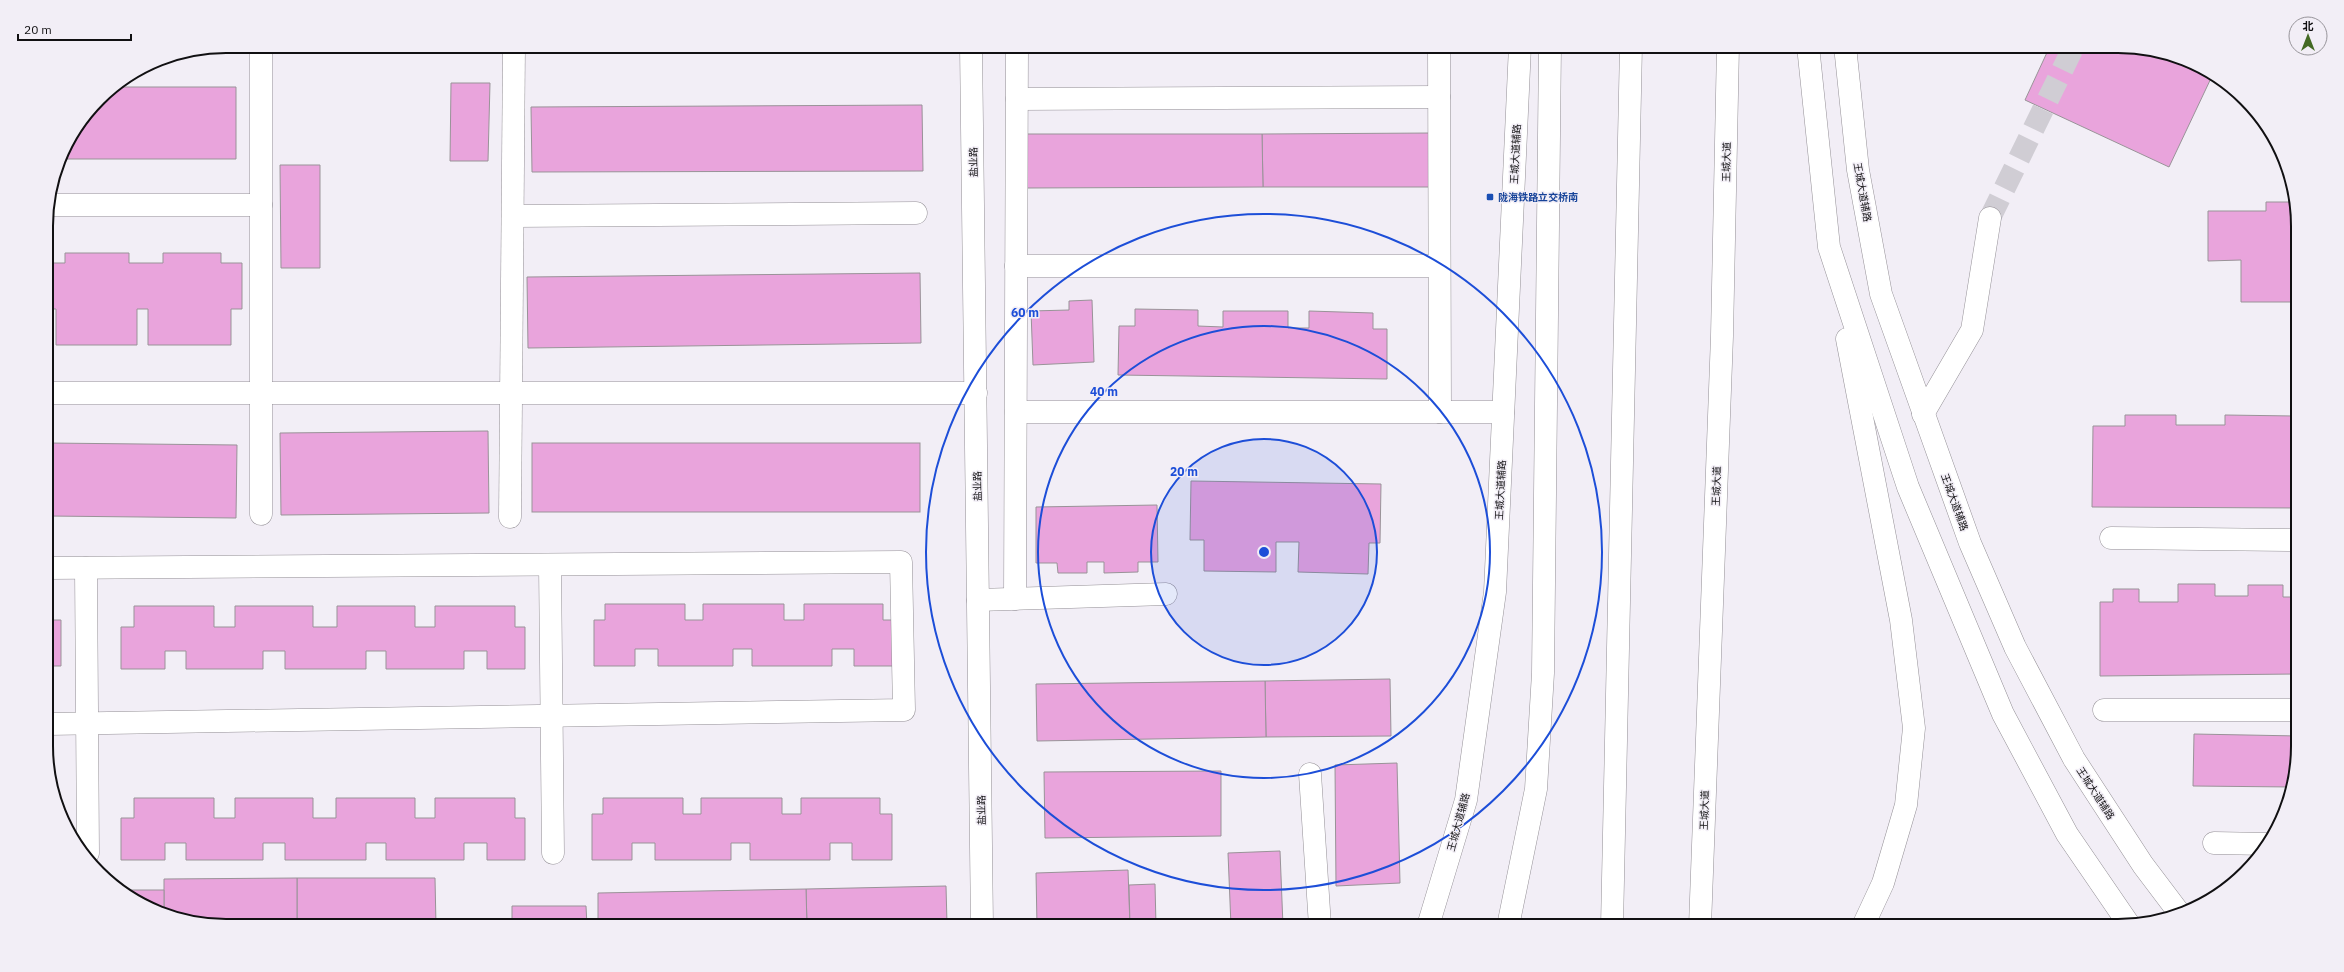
<svg xmlns="http://www.w3.org/2000/svg" width="2344" height="972" viewBox="0 0 2344 972" font-family="'IBM Plex Sans','Noto Sans SC',sans-serif">
  <style>
    .building { fill: #e9a4dc; stroke: #999398 }
    .lines { fill: none; stroke-linecap: round; stroke-linejoin: round }
    .minor-tunnel { stroke: #d0cdd4; stroke-width: 22; stroke-dasharray: 22 11; stroke-linecap: butt }
    .minor-casing { stroke: #949096; stroke-width: 23 }
    .major-casing { stroke: #949096; stroke-width: 23 }
    .highway-casing { stroke: #949096; stroke-width: 23 }
    .minor { stroke: #fff; stroke-width: 22 }
    .major { stroke: #fff; stroke-width: 22 }
    .highway { stroke: #fff; stroke-width: 22 }
    .ring { fill: none; stroke: #1d4ed8; stroke-width: 2 }
    .transit-dot { fill: #1a4fb4; stroke: #f2eef6; stroke-width: 1.5 }
    .labels { text-anchor: middle; stroke-width: 3; stroke-linejoin: round; paint-order: stroke }
    .street-label { font-size: 10px; fill: #111012; stroke: #f2eef6 }
    .transit-label { font-size: 10px; font-weight: bold; fill: #164399; stroke: #f2eef6; text-anchor: start }
    .rim { fill: none; stroke: #111012; stroke-width: 2 }
    .centre { fill: #1d4ed8; stroke: #f2eef6; stroke-width: 2 }
    .ring-label { font-size: 12px; text-anchor: middle; font-weight: bold; fill: #1d4ed8; stroke: #f2eef6; stroke-width: 3; stroke-linejoin: round; paint-order: stroke }
  </style>
  <rect width="100%" height="100%" fill="#f2eef6"/>
  <g class="building">
    <polygon points="2050,46 2118,46 2176,56 2213,74 2169,167 2025,100"/>
    <polygon points="451,83 490,83 488,161 450,161"/>
    <polygon points="114,87 236,87 236,159 61,159 65,146 107,91"/>
    <polygon points="922,105 923,171 532,172 531,107"/>
    <polygon points="1431,133 1432,187 1263,187 1262,134"/>
    <polygon points="1027,134 1262,134 1263,187 1027,188"/>
    <polygon points="280,165 320,165 320,268 281,268"/>
    <polygon points="2266,202 2296,202 2297,302 2241,302 2241,260 2208,261 2208,211 2266,211"/>
    <polygon points="65,253 129,253 129,263 163,263 163,253 221,253 221,263 242,263 242,309 231,309 231,345 148,345 148,309 137,309 137,345 56,345 56,309 47,309 47,263 65,263"/>
    <polygon points="920,273 921,343 528,348 527,277"/>
    <polygon points="1092,300 1094,362 1033,365 1031,311 1069,310 1069,301"/>
    <polygon points="1135,309 1198,310 1198,326 1223,327 1223,311 1288,311 1288,328 1309,328 1309,311 1373,313 1373,329 1387,329 1387,379 1118,375 1119,326 1135,326"/>
    <polygon points="2125,415 2176,415 2176,425 2225,425 2225,415 2294,416 2293,428 2297,428 2297,508 2092,507 2093,426 2125,426"/>
    <polygon points="488,431 489,513 281,515 280,433"/>
    <polygon points="48,443 237,445 236,518 48,516"/>
    <rect x="532" y="443" width="388" height="69"/>
    <polygon points="1191,481 1381,484 1380,543 1369,543 1368,574 1298,572 1299,542 1276,542 1276,572 1204,571 1204,540 1190,540"/>
    <polygon points="1157,505 1158,562 1138,562 1138,572 1104,573 1104,562 1087,562 1087,573 1058,573 1057,563 1036,563 1036,507"/>
    <polygon points="2178,584 2215,584 2215,596 2248,596 2248,585 2283,585 2283,597 2298,597 2298,674 2100,676 2100,602 2113,602 2113,589 2139,589 2139,602 2178,602"/>
    <polygon points="48,604 49,620 61,620 61,666 49,666"/>
    <polygon points="605,604 685,604 685,620 703,620 703,604 784,604 784,620 804,620 804,604 883,604 883,620 895,620 895,666 854,666 854,649 832,649 832,666 752,666 752,649 733,649 733,666 658,666 658,649 635,649 635,666 594,666 594,620 605,620"/>
    <polygon points="134,606 214,606 214,627 235,627 235,606 313,606 313,627 337,627 337,606 415,606 415,627 435,627 435,606 515,606 515,627 525,627 525,669 487,669 487,651 464,651 464,669 386,669 386,651 366,651 366,669 285,669 285,651 263,651 263,669 186,669 186,651 165,651 165,669 121,669 121,627 134,627"/>
    <polygon points="1390,679 1391,736 1266,737 1265,681"/>
    <polygon points="1265,681 1266,737 1037,741 1036,684"/>
    <polygon points="2194,734 2298,736 2291,787 2193,786"/>
    <polygon points="1397,763 1400,883 1336,886 1335,765"/>
    <polygon points="1221,771 1221,836 1045,838 1044,772"/>
    <polygon points="134,798 214,798 214,818 235,818 235,798 313,798 313,818 336,818 336,798 415,798 415,818 435,818 435,798 515,798 515,818 525,818 525,860 487,860 487,843 464,843 464,860 386,860 386,843 366,843 366,860 285,860 285,843 263,843 263,860 186,860 186,843 165,843 165,860 121,860 121,818 134,818"/>
    <polygon points="603,798 683,798 683,814 701,814 701,798 782,798 782,814 801,814 801,798 880,798 880,814 892,814 892,860 852,860 852,843 830,843 830,860 750,860 750,843 731,843 731,860 655,860 655,843 632,843 632,860 592,860 592,814 603,814"/>
    <polygon points="1280,851 1283,926 1231,926 1228,853"/>
    <polygon points="1128,870 1130,926 1037,926 1036,873"/>
    <polygon points="297,878 435,878 436,926 297,926"/>
    <polygon points="297,878 297,926 226,926 164,914 164,879"/>
    <polygon points="1155,884 1156,926 1130,926 1129,885"/>
    <polygon points="946,886 947,924 807,926 806,889"/>
    <polygon points="806,889 807,926 598,926 598,893"/>
    <polygon points="126,890 164,890 164,914 126,896"/>
    <polygon points="512,906 586,906 587,926 512,926"/>
  </g>
  <g class="lines">
    <polyline class="minor-tunnel" points="1990,218 2074,46"/>
    <g class="minor-casing">
      <g id="minor">
        <polyline points="261,46 261,514"/>
        <polyline points="971,46 982,926"/>
        <polyline points="1439,46 1440,412"/>
        <polyline points="1017,99 1439,97"/>
        <polyline points="49,205 261,205"/>
        <polyline points="513,216 916,213"/>
        <polyline points="1016,266 1439,266"/>
        <polyline points="47,393 976,393"/>
        <polyline points="1016,412 1503,412"/>
        <polyline points="1923,414 1972,330 1990,218"/>
        <polyline points="510,517 514,46"/>
        <polyline points="2111,538 2297,540"/>
        <polyline points="550,565 553,853"/>
        <polyline points="48,568 901,562 904,710 49,724"/>
        <polyline points="86,568 88,853"/>
        <polyline points="1015,599 1017,46"/>
        <polyline points="978,600 1166,594"/>
        <polyline points="2104,710 2298,710"/>
        <polyline points="1310,774 1320,926"/>
        <polyline points="2214,843 2267,844"/>
      </g>
    </g>
    <g class="major-casing">
      <g id="major">
        <polyline points="1845,46 1858,170 1881,294 1970,543 2015,647 2074,759 2143,865 2180,914"/>
        <polyline points="1428,926 1466,800 1495,592 1520,46"/>
      </g>
    </g>
    <g class="highway-casing">
      <g id="highway">
        <polyline points="1808,46 1829,247 1908,487 2003,714 2067,834 2130,926"/>
        <polyline points="1847,339 1901,620 1914,728 1906,805 1883,883 1863,926"/>
        <polyline points="1508,926 1536,789 1543,673 1550,46"/>
        <polyline points="1612,926 1631,46"/>
        <polyline points="1700,926 1722,336 1728,46"/>
      </g>
    </g>
    <use href="#minor" class="minor"/>
    <use href="#major" class="major"/>
    <use href="#highway" class="highway"/>
  </g>
  <circle cx="1264" cy="552" r="113" fill="#1d4ed8" fill-opacity=".12"/>
  <g class="ring">
    <circle cx="1264" cy="552" r="113"/>
    <circle cx="1264" cy="552" r="226"/>
    <circle cx="1264" cy="552" r="338"/>
  </g>
  <rect class="transit-dot" x="1486" y="193" width="8" height="8" rx="2"/>
  <g class="labels">
    <g class="street-label">
      <text transform="translate(1515 154) rotate(-87)" y="4">王城大道辅路</text>
      <text transform="translate(973 162) rotate(-91)" y="4">盐业路</text>
      <text transform="translate(1726 162) rotate(-89)" y="4">王城大道</text>
      <text transform="translate(1863 192) rotate(80)" y="4">王城大道辅路</text>
      <text transform="translate(977 486) rotate(-91)" y="4">盐业路</text>
      <text transform="translate(1716 486) rotate(-88)" y="4">王城大道</text>
      <text transform="translate(1500 490) rotate(-87)" y="4">王城大道辅路</text>
      <text transform="translate(1955 502) rotate(70)" y="4">王城大道辅路</text>
      <text transform="translate(2096 793) rotate(57)" y="4">王城大道辅路</text>
      <text transform="translate(981 810) rotate(-91)" y="4">盐业路</text>
      <text transform="translate(1704 810) rotate(-88)" y="4">王城大道</text>
      <text transform="translate(1458 822) rotate(-75)" y="4">王城大道辅路</text>
    </g>
    <g class="transit-label">
      <text x="1498" y="201">陇海铁路立交桥南</text>
    </g>
  </g>
  <path d="M0 0H2344V972H0ZM226 53H2118A173 173 0 0 1 2291 226V746A173 173 0 0 1 2118 919H226A173 173 0 0 1 53 746V226A173 173 0 0 1 226 53Z" fill="#f2eef6" fill-rule="evenodd"/>
  <path class="rim" d="M226 53H2118A173 173 0 0 1 2291 226V746A173 173 0 0 1 2118 919H226A173 173 0 0 1 53 746V226A173 173 0 0 1 226 53Z"/>
  <circle cx="1264" cy="552" r="6" class="centre"/>
  <g class="ring-label">
    <text x="1025" y="317">60 m</text>
    <text x="1104" y="396">40 m</text>
    <text x="1184" y="476">20 m</text>
  </g>
  <g transform="translate(2308 36)"><circle r="19" fill="#f2eef6" stroke="#98959b"/>
  <path d="M0-3L7 15L0 10L-7 15Z" fill="#446a24"/>
  <text y="-6" font-size="11" font-weight="bold" text-anchor="middle" fill="#111012">北</text>
  </g>
  <path d="M18 34v6h113v-6" fill="none" stroke="#111012" stroke-width="2"/>
  <text x="24" y="34" font-size="12" fill="#111012" stroke="#f2eef6" stroke-width="3" paint-order="stroke">20 m</text>
</svg>
